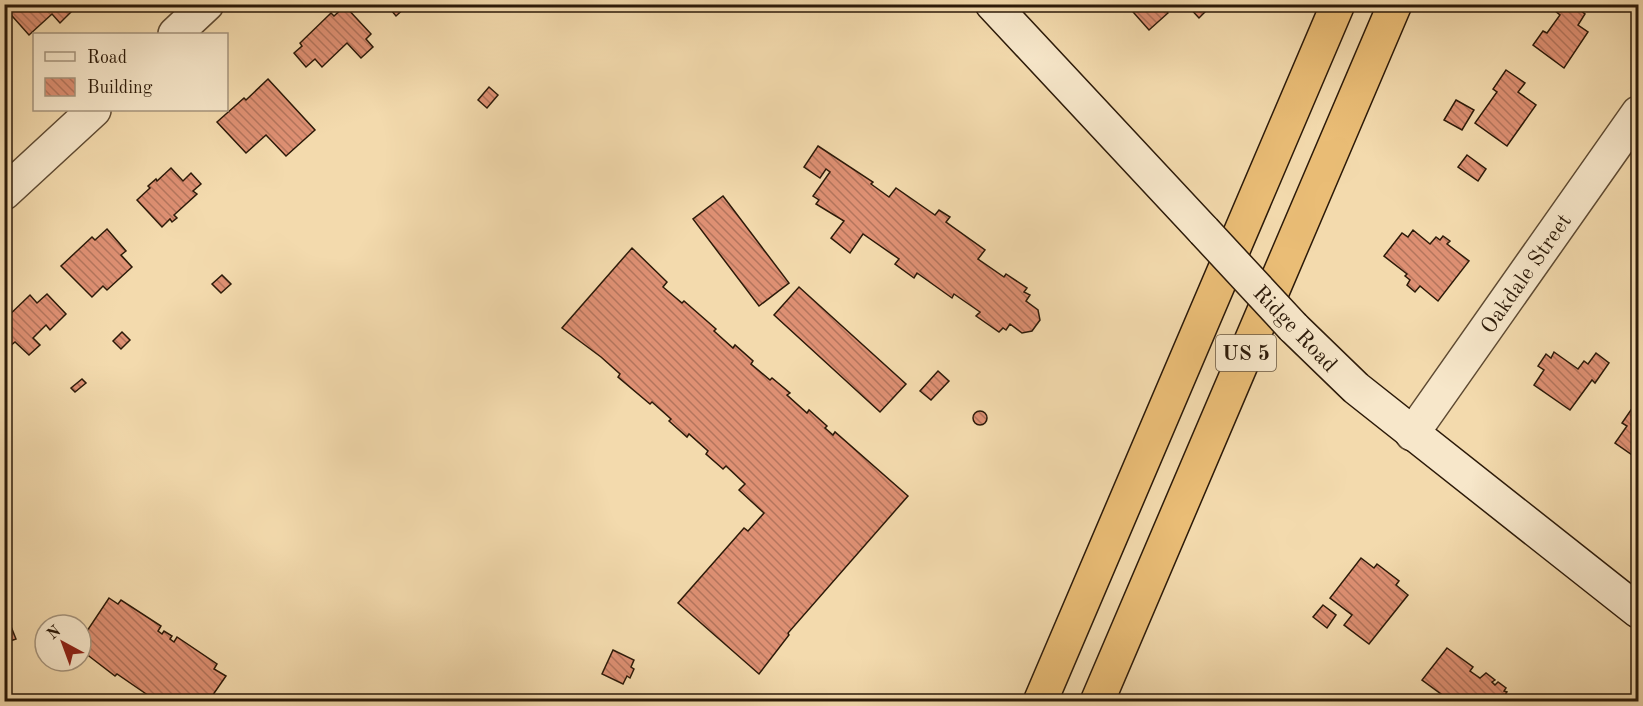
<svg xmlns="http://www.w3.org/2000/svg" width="1643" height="706" viewBox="0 0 1643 706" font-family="'Old Standard TT',serif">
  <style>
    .building { fill: url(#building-back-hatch); stroke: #2c1a09; stroke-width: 1.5 }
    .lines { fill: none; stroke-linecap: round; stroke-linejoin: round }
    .street-casing { stroke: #5e4a32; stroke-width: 36 }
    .secondary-casing { stroke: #2c1a09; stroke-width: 36 }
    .highway-casing { stroke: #2c1a09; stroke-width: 36 }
    .street { stroke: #f7e7ca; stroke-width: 33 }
    .secondary { stroke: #f7e7ca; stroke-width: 33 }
    .highway { stroke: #eabd76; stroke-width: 33 }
    .secondary-bridge-casing { stroke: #2c1a09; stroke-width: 36; stroke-linecap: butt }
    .secondary-bridge { stroke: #f7e7ca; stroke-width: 33 }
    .labels { text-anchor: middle; stroke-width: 5; stroke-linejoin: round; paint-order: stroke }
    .shield { fill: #f7e7ca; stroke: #695843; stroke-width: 1.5 }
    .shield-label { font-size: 21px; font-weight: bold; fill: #2c1a09 }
    .street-label { font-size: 22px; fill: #2c1a09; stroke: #f7e7ca }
  </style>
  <defs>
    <pattern id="building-back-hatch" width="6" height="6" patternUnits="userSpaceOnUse" patternTransform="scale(1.5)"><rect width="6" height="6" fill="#de9073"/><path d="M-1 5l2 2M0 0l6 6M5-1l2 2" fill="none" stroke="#b4755d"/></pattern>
  </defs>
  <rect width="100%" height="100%" fill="#f3daad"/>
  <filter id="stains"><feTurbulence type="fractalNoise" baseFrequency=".00333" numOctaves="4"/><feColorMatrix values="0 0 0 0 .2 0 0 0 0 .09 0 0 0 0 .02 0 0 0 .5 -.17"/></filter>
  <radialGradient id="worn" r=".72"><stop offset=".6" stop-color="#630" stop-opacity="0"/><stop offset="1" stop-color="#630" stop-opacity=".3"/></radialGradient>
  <g class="building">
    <polygon points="9,4 79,4 60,23 52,14 29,35 5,8"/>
    <polygon points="386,4 408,4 408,5 396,16"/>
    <polygon points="1126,4 1161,4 1168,13 1149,30"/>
    <polygon points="1186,4 1213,4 1199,18"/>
    <polygon points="1558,4 1572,4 1585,14 1578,25 1588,32 1564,68 1533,45 1543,31 1547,33 1560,15 1554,10"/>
    <polygon points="345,6 371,34 366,39 373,47 361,58 347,43 322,67 315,59 306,67 294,53 302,46 300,43 331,13 334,16"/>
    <polygon points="1506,70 1525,83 1518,92 1536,105 1507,146 1475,123 1497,92 1493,89"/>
    <polygon points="268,79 315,130 286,156 266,135 246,153 217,122 244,98 246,100"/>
    <polygon points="489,87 498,95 487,108 478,100"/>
    <polygon points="1456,100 1474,110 1462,130 1444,120"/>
    <polygon points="818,146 873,182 871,184 889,197 896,188 935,215 939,210 950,217 946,222 985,250 978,259 1004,277 1006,274 1027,288 1024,292 1030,295 1026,301 1038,310 1040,320 1032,331 1022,333 1010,324 1006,330 1003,328 999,332 976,316 980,312 954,294 952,298 917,273 914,278 895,264 899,259 863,234 850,253 831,238 844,221 816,204 819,200 813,196 830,172 826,169 820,178 804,167"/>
    <polygon points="1467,155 1486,169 1478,181 1458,167"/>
    <polygon points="171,168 183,181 191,173 201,184 193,191 197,194 174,215 177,218 172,222 170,219 162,227 137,200 150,188 148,186 156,179 157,181"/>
    <polygon points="723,196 789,283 759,306 693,219"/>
    <polygon points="107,229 126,251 121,255 132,267 107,290 103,286 92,297 61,266 92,237 95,240"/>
    <polygon points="1413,230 1430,244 1436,237 1440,240 1443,236 1450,241 1447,244 1469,261 1438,301 1420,286 1415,292 1407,285 1410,280 1405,276 1407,274 1384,256 1402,233 1408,237"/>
    <polygon points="632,248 667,282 663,287 682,303 684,301 716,329 714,331 733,348 735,345 753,361 751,364 770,380 772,378 790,393 787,395 807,413 809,410 827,426 825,428 833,435 835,432 908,496 788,633 789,635 759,674 678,603 744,528 748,531 764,513 739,490 745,484 726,466 723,469 706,454 708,451 689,434 687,437 669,421 671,419 652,402 650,404 618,377 620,374 601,357 562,328"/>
    <polygon points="222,275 231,284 221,293 212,284"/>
    <polygon points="799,287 906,384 880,412 774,315"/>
    <polygon points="47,294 66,314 50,330 46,325 33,338 40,345 29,355 15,342 4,351 4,320 30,295 37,303"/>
    <polygon points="122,332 130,340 121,349 113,341"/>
    <polygon points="1554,352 1578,369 1584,361 1588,364 1596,353 1609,363 1595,383 1592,380 1570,410 1534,385 1544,370 1538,366 1546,354 1551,358"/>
    <polygon points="938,371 949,381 931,400 920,391"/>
    <polygon points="82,379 86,383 75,392 71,388"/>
    <polygon points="1635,404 1638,406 1638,459 1615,443 1627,426 1622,423"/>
    <circle cx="980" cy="418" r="7"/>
    <polygon points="1361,558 1374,568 1377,564 1399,581 1396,585 1408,595 1369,644 1344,625 1352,615 1330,598"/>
    <polygon points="109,598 118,604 121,600 161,626 158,631 162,634 164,631 172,636 170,639 174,642 177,637 217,664 214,669 226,676 208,702 154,702 151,699 152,698 117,674 115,676 81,650 81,640"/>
    <polygon points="1323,605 1336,615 1327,628 1313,617"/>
    <polygon points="4,609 16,639 4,643"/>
    <polygon points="1447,648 1473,667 1470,671 1480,678 1486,673 1495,680 1492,682 1495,685 1498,682 1506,688 1504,691 1507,692 1500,702 1442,702 1445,697 1422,680"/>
    <polygon points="613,650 634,660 631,667 634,669 630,678 627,676 623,684 602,674"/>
  </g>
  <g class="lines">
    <g class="street-casing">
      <g id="street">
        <polyline points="175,34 207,4"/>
        <polyline points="4,193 94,110"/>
        <polyline points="1412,434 1638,113"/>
      </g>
    </g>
    <g class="secondary-casing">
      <g id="secondary">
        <polyline points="992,4 1204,231"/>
        <polyline points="1293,327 1356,388 1638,611"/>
      </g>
    </g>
    <g class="highway-casing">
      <g id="highway">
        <polyline points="1040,702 1338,4"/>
        <polyline points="1097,702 1395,4"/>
      </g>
    </g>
    <use href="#street" class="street"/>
    <use href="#secondary" class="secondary"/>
    <use href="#highway" class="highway"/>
    <g class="secondary-bridge-casing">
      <polyline id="secondary-bridge" points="1204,231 1293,327"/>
    </g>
    <use href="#secondary-bridge" class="secondary-bridge"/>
  </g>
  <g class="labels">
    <rect class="shield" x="1216" y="335" width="60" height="36" rx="4.5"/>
    <g class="shield-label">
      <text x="1246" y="360">US 5</text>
    </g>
    <g class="street-label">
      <text transform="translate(1525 273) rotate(-55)" y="8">Oakdale Street</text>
      <text transform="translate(1296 328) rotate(46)" y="8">Ridge Road</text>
    </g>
  </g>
  <rect width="1643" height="706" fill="none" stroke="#f3daad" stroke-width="24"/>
  <rect x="6" y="6" width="1631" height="694" fill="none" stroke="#2c1a09" stroke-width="3"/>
  <rect x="12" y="12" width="1619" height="682" fill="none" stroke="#2c1a09" stroke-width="1.5"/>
  <rect x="33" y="33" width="195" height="78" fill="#f7e7ca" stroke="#a6957d" stroke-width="1.5"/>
  <rect x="45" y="52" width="30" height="9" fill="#f7e7ca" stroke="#a6957d" stroke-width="1.5"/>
  <text x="87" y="63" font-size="18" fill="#2c1a09">Road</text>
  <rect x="45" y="78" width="30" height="18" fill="url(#building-back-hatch)" stroke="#a6957d" stroke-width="1.5"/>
  <text x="87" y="93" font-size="18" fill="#2c1a09">Building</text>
  <g transform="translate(63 643) rotate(319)"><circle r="28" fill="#f7e7ca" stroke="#a6957d" stroke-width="1.5"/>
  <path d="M0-4.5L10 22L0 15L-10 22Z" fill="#8f2418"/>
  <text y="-9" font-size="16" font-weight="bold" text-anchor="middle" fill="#2c1a09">N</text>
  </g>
  <rect width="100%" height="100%" filter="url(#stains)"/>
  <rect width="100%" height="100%" fill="url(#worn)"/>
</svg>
